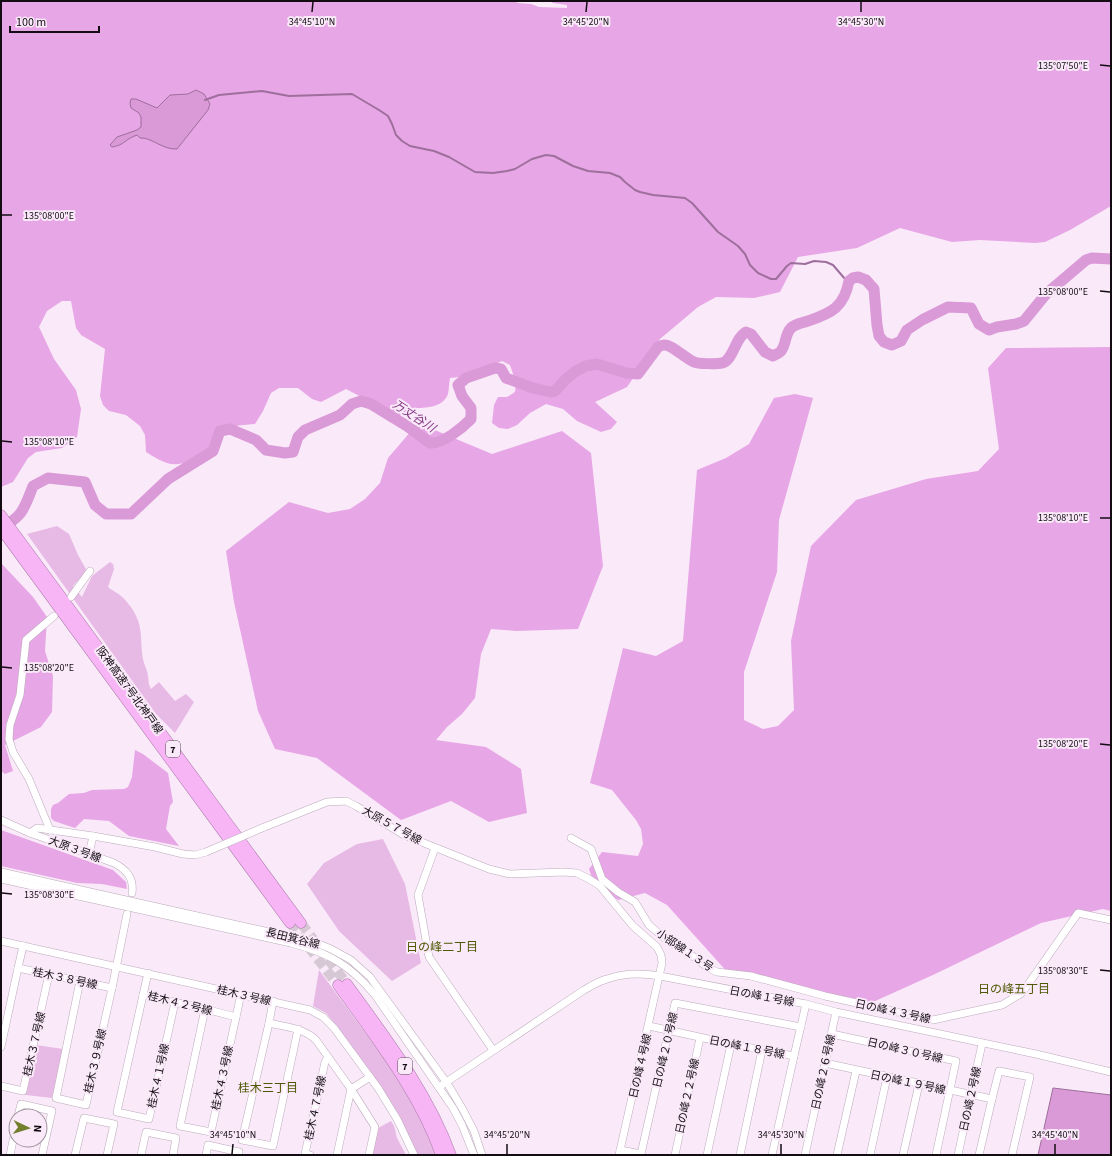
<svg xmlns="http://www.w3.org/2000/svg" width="1112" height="1156" viewBox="0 0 1112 1156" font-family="'Source Sans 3','Noto Sans JP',sans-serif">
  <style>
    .green { fill: #e7b9e5 }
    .forest { fill: #e7a6e5 }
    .water { fill: #da99d7; stroke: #9e6f9c }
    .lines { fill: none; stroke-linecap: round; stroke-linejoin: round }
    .stream { stroke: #9e6f9c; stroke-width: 2 }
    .river { stroke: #da99d7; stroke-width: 11 }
    .highway-tunnel { stroke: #d7c8d6; stroke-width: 10; stroke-dasharray: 10 5; stroke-linecap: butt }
    .minor-casing { stroke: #bbabba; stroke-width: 8 }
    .highway-casing { stroke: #a87aa7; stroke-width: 11 }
    .minor { stroke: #fff; stroke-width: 7 }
    .highway { stroke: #f8b5f6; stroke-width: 10 }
    .minor-bridge-casing { stroke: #bbabba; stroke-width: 8; stroke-linecap: butt }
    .minor-bridge { stroke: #fff; stroke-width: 7 }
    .ticks { fill: none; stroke: #130d13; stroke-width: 1.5 }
    .labels { text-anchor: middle; stroke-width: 4; stroke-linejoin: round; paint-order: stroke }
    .shield { fill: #fae9f9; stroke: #584f58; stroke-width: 1 }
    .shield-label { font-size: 10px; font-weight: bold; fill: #130d13 }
    .street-label { font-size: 11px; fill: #130d13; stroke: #fae9f9 }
    .water-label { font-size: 12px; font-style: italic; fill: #803480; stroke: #fae9f9 }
    .neighbourhood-label { font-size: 12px; fill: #4d5802; stroke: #fae9f9 }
    .ticks-label { font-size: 10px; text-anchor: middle; fill: #130d13; stroke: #fae9f9; stroke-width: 4; stroke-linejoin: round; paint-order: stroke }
  </style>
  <rect width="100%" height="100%" fill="#fae9f9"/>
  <g class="green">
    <path d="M 57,526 L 69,534 L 78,555 L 87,571 L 73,586 L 82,597 L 92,576 L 110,562 L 113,564 L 114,569 L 108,587 C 112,591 117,592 121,596 C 125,599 134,610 136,616 C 143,629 140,645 143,659 C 144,665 148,671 148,677 C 149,683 148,683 151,689 L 159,682 L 175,701 L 186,694 L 194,702 L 175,733 L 156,714 L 27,534 Z"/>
    <polygon points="383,839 405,884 421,963 392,981 339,931 307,884 324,863 357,844"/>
    <polygon points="319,970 388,1064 415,1108 437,1155 418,1155 400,1119 379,1085 339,1029 326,1013 313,1006"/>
    <polygon points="36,1045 63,1049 52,1098 26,1095"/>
    <polygon points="391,1121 394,1126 397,1138 406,1155 372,1155 378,1128"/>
  </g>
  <g class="forest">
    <path d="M 1,1 L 515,1 L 518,3 L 531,4 L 539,7 L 567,8 L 567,5 L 553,3 L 550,1 L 1111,1 L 1111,206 L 1070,230 L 1045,242 L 1035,243 L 980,240 L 952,242 L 900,228 L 857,248 L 798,257 L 780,292 L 754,298 L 716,297 L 698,307 L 660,339 L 627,387 L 595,402 L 617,422 L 611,429 L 601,432 L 577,421 L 563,409 L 546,404 L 530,413 L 517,425 L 508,429 L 499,428 L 492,423 L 494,405 L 498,397 L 507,397 L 515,392 L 516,383 L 510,365 L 502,361 L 468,376 L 450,378 C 449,383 449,389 448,394 C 443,408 425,408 413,408 L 406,415 L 398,416 L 346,389 L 321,402 L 312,399 L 298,388 L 279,388 L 271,393 L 263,411 L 255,424 C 244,425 234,425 224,430 C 216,435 212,444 206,451 C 198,460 183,465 171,464 C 164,463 152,456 146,452 L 145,435 L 140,426 L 126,415 L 109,411 L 103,405 L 100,396 L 105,349 L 81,335 L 76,328 L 71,301 L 62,301 L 47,311 L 39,327 L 54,359 L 76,390 L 81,409 L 77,437 L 62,448 L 36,452 L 28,458 L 13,482 L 1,487 Z"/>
    <polygon points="1111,347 1111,911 1103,909 1041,923 935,974 873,1002 730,975 667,905 645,893 618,900 594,884 589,869 602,852 638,856 643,844 641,829 636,820 612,790 590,783 623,648 656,656 683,641 697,470 726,458 749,444 774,398 795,394 813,398 779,520 777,572 744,672 744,720 763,729 778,726 794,710 791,641 811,546 856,500 926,479 978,471 999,449 988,368 1006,348"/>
    <polygon points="418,423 492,454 562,431 591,453 603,566 578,629 516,631 491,629 481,654 475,698 462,714 447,727 436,740 486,747 521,769 527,813 489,822 451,801 401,820 317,758 275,749 258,711 234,602 226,551 289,502 328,513 350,509 365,499 380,483 388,458"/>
    <polygon points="1,563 33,597 47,617 45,651 53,676 52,712 41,727 5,745 13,771 5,774 1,771"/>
    <polygon points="135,750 143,754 168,773 173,802 170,806 166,829 179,846 129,836 109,821 84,819 75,828 54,821 51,818 51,809 53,805 58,803 69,794 84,793 92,790 124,789 128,787 132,777"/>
    <polygon points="1,830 113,870 126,882 127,889 102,884 77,883 1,866"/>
  </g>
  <g class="water">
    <path d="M 196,90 L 204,94 L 210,104 L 208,110 L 177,149 C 163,150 151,137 140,138 L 137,135 C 125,139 125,145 112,147 L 110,145 L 117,137 L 137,130 L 141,127 L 141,117 L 139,113 L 131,108 L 130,103 L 131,99 L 136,99 L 157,108 L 170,95 L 188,94 Z"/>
    <polygon points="1053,1088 1111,1095 1111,1155 1038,1155"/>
  </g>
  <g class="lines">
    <polyline class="stream" points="205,100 219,95 262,91 289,96 352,94 379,110 388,116 392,124 396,135 402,141 410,146 434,151 449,157 475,172 493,173 507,171 515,169 532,159 546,155 554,156 573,166 588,171 610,173 620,177 625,182 635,190 640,192 653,195 685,198 692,203 718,232 738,246 745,254 750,265 758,273 771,279 776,279 787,266 791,263 805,264 814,261 826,262 833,265 845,279 849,281"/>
    <path class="river" d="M 1,528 C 23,516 24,509 33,486 L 48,478 L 85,482 L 95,505 L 106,514 L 131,514 L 168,479 L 213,451 L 220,431 L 230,429 L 256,440 L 266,450 L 285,453 L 293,452 L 298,437 L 305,430 L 340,415 L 352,404 L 361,401 L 371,404 L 407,426 L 430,443 C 443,444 462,428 471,419 L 471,408 L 462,396 L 458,385 L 466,378 L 495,368 L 501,369 L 506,378 L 533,388 L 551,392 L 555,391 L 566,379 L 576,371 L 586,366 L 597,364 L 626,373 L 638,374 L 658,347 C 660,346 662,345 664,345 C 671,344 686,359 694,362 C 698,364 717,364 722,363 C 733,361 735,338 746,332 L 751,334 L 765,352 L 773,356 C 776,354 780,353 781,351 C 786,345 785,334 791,328 C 795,324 802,323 808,321 C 832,313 844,307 849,281 L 853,278 L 858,277 L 866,280 L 874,289 L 877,325 L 879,336 L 884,342 L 892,345 L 901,341 L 907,330 L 922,320 L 948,307 L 971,308 L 979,324 L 989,330 L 997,327 L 1016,324 L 1024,321 L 1046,294 L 1086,260 L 1092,258 L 1111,259"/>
    <g class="highway-tunnel">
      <polyline points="290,923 338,985"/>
      <polyline points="301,923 347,984"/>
    </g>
    <g class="minor-casing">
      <g id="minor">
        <polyline points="71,597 90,571"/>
        <path d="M 1,820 L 30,833 L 114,863 C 127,870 134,878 132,893"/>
        <polyline points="262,828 327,802 346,801 356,806 404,835 489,869 510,874 563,872 577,873 589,879 600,886 633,926 657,947 661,955 662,963 619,1155"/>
        <polyline points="50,830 29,779 13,752 9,739 10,725 20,695 26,640 54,616"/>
        <polyline points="30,833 37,828 93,836"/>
        <polyline points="571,838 591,849 602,879 618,892 635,902 649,925 668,941 694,957 707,967 717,972 751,976 825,996 933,1020 1002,1005 1022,993 1078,913 1111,920"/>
        <polyline points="435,848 418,895 429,957 493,1050"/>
        <polyline points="89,854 93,836 155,847 183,854 195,855 206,852"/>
        <polyline points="1,872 314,942 331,949 351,960 370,977 447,1083 462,1108 474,1131 482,1155"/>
        <path d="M 1,879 L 291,943 C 329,953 350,965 375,995 L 453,1108 L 462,1125 L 474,1155"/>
        <polyline points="1,941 310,1010 323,1017 334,1028 378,1088 397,1119 414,1155"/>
        <polyline points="23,946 18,968 112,988 127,914"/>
        <polyline points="148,973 143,995 205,1009 236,1017"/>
        <polyline points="80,981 56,1098 86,1105 112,988"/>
        <polyline points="143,995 117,1112 149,1119 175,1002"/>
        <path d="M 273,1001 L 269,1023 C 285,1027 304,1028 316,1040 L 351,1089 L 370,1077"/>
        <polyline points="205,1009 180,1126 211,1132 241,994"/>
        <polyline points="269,1023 242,1140 273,1146 298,1029"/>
        <polyline points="649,1026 731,1044 794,1056 806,1004"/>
        <polyline points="832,1034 956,1061 936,1155"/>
        <polyline points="1,1047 18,968"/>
        <polyline points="825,1063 992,1099"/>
        <polyline points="1,1086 23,1091 49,974"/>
        <path d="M 439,1087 L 584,990 C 591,986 599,981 607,979 C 624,973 642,973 660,976 L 806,1004 L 836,1012 L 1036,1054 L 1111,1072"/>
        <polyline points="351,1089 375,1127 369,1155"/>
        <polyline points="18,1116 21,1104 52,1111 42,1155"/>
        <polyline points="620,1150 641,1154 675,1003 801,1027"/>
        <polyline points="10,1155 16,1126"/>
        <polyline points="75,1155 84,1118 114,1124 107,1155"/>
        <polyline points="141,1155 146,1132 176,1138 173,1155"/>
        <polyline points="206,1155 208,1145 239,1152 238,1155"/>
        <polyline points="310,1155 305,1154 325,1062 328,1057"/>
        <polyline points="337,1155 351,1089"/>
        <polyline points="675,1155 700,1038"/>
        <polyline points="707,1155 731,1044"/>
        <polyline points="740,1155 762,1050"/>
        <polyline points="772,1155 794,1056"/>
        <polyline points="805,1155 836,1012"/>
        <polyline points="837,1155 856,1071"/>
        <polyline points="870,1155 887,1077"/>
        <polyline points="903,1155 919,1084"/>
        <polyline points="958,1155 982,1044"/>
        <polyline points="979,1155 992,1099 999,1071 1030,1077 1012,1155"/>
      </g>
    </g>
    <g class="highway-casing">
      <g id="highway">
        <polyline points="1,515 301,923"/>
        <polyline points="1,529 290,923"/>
        <path d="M 347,984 C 386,1038 428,1092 451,1155"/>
        <path d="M 338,985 C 376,1039 419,1092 441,1155"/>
      </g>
    </g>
    <use href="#minor" class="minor"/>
    <use href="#highway" class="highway"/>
    <g class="minor-bridge-casing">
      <polyline id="minor-bridge" points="206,852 262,828"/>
    </g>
    <use href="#minor-bridge" class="minor-bridge"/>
  </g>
  <path class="ticks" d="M 312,12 L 313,2M 586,12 L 587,2M 861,12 L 861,2M 1100,65 L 1110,66M 2,215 L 12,215M 1100,291 L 1110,292M 2,441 L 12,442M 1100,518 L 1110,518M 2,667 L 12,668M 1100,744 L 1110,745M 2,893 L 12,894M 1100,970 L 1110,971M 232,1154 L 233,1144M 507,1154 L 507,1144M 781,1154 L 781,1144M 1055,1154 L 1055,1144"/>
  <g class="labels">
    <g class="shield">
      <rect x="166" y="741" width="14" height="16" rx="3"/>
      <rect x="398" y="1058" width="14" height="16" rx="3"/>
    </g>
    <g class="shield-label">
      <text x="173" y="753">7</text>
      <text x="405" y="1070">7</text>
    </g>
    <g class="street-label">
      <text transform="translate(130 690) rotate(54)" y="4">阪神高速7号北神戸線</text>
      <text transform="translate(392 825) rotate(29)" y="4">大原５７号線</text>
      <text transform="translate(75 849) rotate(20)" y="4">大原３号線</text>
      <text transform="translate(293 938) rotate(14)" y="4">長田箕谷線</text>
      <text transform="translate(685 950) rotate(34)" y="4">小部線１３号</text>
      <text transform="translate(65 978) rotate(12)" y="4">桂木３８号線</text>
      <text transform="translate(244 995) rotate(13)" y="4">桂木３号線</text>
      <text transform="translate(762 996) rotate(11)" y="4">日の峰１号線</text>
      <text transform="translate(180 1003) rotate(14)" y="4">桂木４２号線</text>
      <text transform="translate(893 1011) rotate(12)" y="4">日の峰４３号線</text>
      <text transform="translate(34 1044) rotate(-77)" y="4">桂木３７号線</text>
      <text transform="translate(747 1047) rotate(11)" y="4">日の峰１８号線</text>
      <text transform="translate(665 1050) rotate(-77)" y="4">日の峰２０号線</text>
      <text transform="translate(905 1050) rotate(13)" y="4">日の峰３０号線</text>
      <text transform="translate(95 1061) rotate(-77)" y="4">桂木３９号線</text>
      <text transform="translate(640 1066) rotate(-77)" y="4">日の峰４号線</text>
      <text transform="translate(823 1072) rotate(-78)" y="4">日の峰２６号線</text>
      <text transform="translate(158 1076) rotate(-78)" y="4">桂木４１号線</text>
      <text transform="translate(222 1078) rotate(-78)" y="4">桂木４３号線</text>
      <text transform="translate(908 1082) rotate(12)" y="4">日の峰１９号線</text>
      <text transform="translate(687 1096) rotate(-78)" y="4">日の峰２２号線</text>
      <text transform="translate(970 1099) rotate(-78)" y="4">日の峰２号線</text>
      <text transform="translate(315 1108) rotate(-78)" y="4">桂木４７号線</text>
    </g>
    <g class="water-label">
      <text transform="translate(414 416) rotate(33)" y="4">万丈谷川</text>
    </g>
    <g class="neighbourhood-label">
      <text x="442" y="951">日の峰二丁目</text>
      <text x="1014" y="993">日の峰五丁目</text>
      <text x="268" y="1092">桂木三丁目</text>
    </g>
  </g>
  <g class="ticks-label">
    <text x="312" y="25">34°45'10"N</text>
    <text x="586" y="25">34°45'20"N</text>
    <text x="861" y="25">34°45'30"N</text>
    <text x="1063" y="69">135°07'50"E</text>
    <text x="49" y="219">135°08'00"E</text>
    <text x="1063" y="295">135°08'00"E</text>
    <text x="49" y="445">135°08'10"E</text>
    <text x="1063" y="521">135°08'10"E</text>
    <text x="49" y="671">135°08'20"E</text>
    <text x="1063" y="747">135°08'20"E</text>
    <text x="49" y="898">135°08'30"E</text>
    <text x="1063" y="974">135°08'30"E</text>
    <text x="233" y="1138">34°45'10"N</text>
    <text x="507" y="1138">34°45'20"N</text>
    <text x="781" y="1138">34°45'30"N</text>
    <text x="1055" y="1138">34°45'40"N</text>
  </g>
  <rect width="1112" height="1156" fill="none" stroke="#130d13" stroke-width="4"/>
  <g transform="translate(28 1128) rotate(94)"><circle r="19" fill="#fae9f9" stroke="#9e919d"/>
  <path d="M0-3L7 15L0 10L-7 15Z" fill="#727f2c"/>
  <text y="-6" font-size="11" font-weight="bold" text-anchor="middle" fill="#130d13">N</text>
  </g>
  <path d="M10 26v6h89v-6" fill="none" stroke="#130d13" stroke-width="2"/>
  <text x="16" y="26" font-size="12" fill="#130d13" stroke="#fae9f9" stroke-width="3" paint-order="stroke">100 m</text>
</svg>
